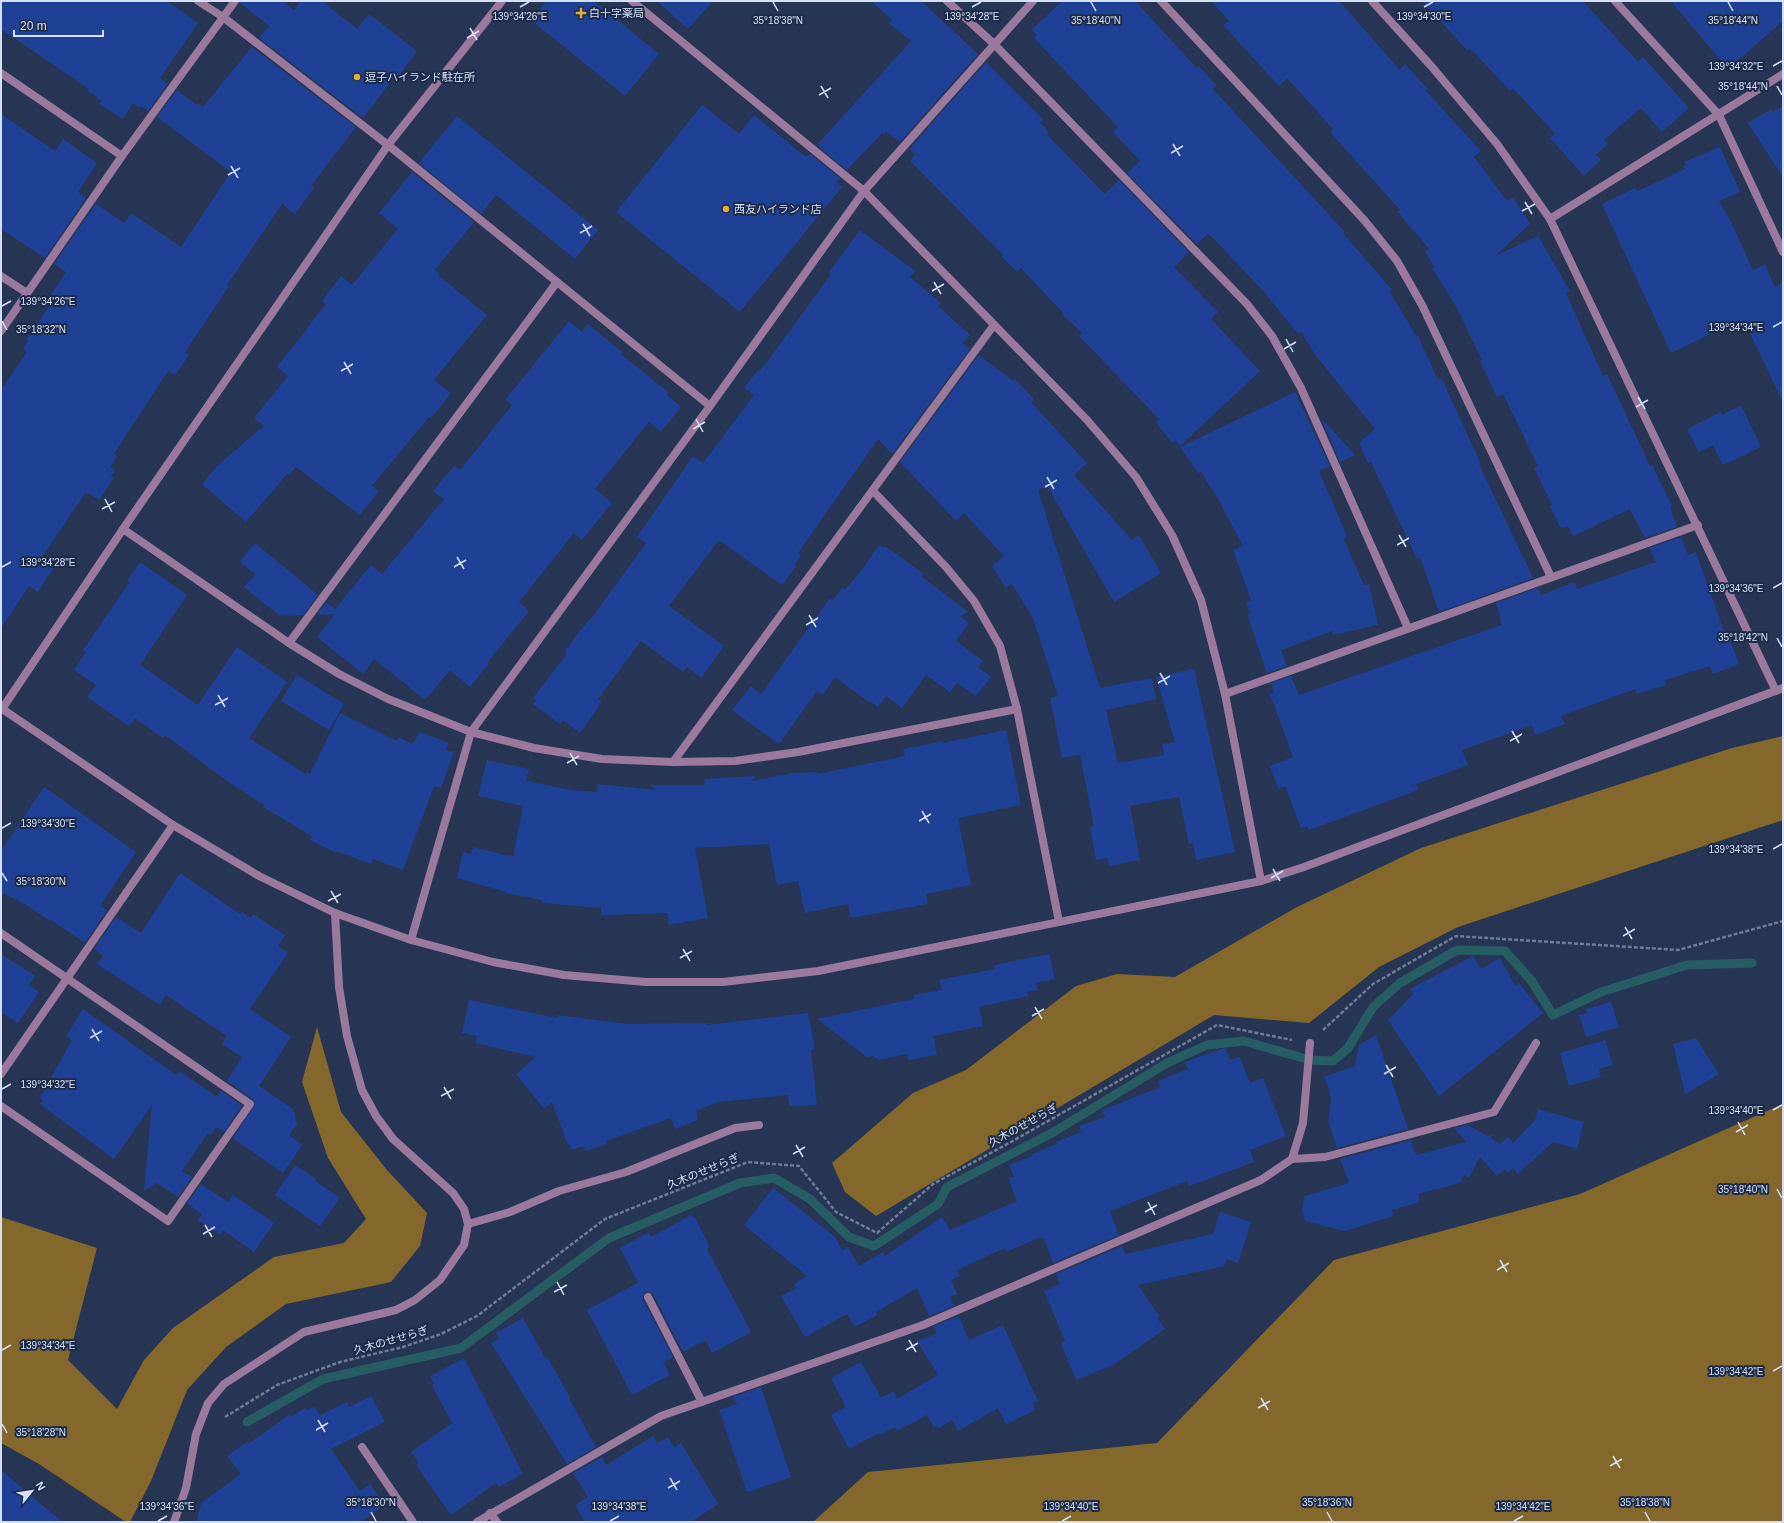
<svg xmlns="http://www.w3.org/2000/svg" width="1784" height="1523" viewBox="0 0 1784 1523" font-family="Helvetica,'Noto Sans JP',sans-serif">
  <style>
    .forest { fill: #84682b }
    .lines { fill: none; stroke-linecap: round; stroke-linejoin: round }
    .stream { stroke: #265d62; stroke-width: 9 }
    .building { fill: #1f4195 }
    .path { stroke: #6f7c96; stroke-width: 2.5; stroke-dasharray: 4 2; stroke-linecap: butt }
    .minor { stroke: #9a799c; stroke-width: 8 }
    .tertiary { stroke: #9a799c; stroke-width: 8 }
    .ticks { fill: none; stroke: #d5e0f4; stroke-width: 1.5 }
    .poi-dot { fill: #e2af34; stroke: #1c2b49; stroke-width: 1.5 }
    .labels { text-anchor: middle; stroke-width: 4; stroke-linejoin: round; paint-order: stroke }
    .poi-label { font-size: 11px; fill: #d5e0f4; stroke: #1c2b49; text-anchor: start }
    .street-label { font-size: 11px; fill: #d5e0f4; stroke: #1c2b49 }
    .ticks-label { font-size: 10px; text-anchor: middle; fill: #d5e0f4; stroke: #1c2b49; stroke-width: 4; stroke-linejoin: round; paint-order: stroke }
  </style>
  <rect width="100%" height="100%" fill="#263554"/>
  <g class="forest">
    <polygon points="1783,736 1783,820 1458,927 1379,967 1309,1023 1214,1015 876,1216 845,1192 832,1163 913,1093 966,1070 1076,986 1117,974 1175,977 1297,907 1421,848 1732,748"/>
    <polygon points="317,1027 341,1112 387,1170 427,1213 420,1246 391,1282 286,1304 226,1347 187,1390 151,1481 130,1522 126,1522 39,1464 1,1443 1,1217 97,1248 68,1360 117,1409 144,1360 173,1328 274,1257 344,1243 366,1219 328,1158 302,1082"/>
    <polygon points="1783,1104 1783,1522 813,1522 868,1472 1157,1443 1334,1260 1580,1194"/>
  </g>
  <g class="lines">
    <polyline class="stream" points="247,1422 323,1379 461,1348 609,1238 740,1183 774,1178 810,1199 849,1237 874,1246 938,1204 947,1187 1052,1133 1167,1063 1207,1045 1244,1041 1310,1060 1333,1061 1348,1048 1373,1007 1400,983 1457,950 1505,951 1531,980 1553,1015 1601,992 1687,965 1752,963"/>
  </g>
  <g class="building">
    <polygon points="1,1 167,1 198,23 160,78 168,84 148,111 141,106 140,108 133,103 123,119 99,104 102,101 88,91 89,89 1,29"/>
    <polygon points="240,1 282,1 294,10 301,1 322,1 357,29 369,14 417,51 395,81 393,79 363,118 259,38 269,26 240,3"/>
    <polygon points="546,1 594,1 659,54 625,96 531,20"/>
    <polygon points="657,1 713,1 688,29"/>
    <polygon points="871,1 921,1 978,54 900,142 886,132 884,135 882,133 847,170 817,145 911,41 889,23 892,20"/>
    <polygon points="1062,1 1135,1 1197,68 1199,66 1217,86 1213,89 1345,232 1343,233 1392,290 1389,291 1417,337 1418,336 1438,380 1442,379 1481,464 1479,464 1533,578 1439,612 1420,557 1417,559 1371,462 1368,463 1359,443 1375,429 1316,356 1301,332 1298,334 1264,292 1213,238 1208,234 1197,244 1127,173 1140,161 1113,132 1118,127 1034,38 1037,35 1031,30"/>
    <polygon points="1211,1 1339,1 1400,70 1405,64 1427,88 1425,90 1481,151 1474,157 1507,201 1513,197 1530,224 1495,256 1538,236 1570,291 1566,293 1603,376 1607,374 1650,466 1652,465 1672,506 1670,507 1677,527 1645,538 1630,509 1573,536 1568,526 1561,529 1550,506 1552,505 1534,468 1538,466 1503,394 1497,397 1480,361 1482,360 1457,308 1432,268 1434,267 1425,251 1429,249 1398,212 1400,210 1330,132 1333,129 1287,78 1279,86 1223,25 1229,21"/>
    <polygon points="1422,1 1583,1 1638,62 1643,57 1689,108 1662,132 1641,108 1604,140 1608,144 1596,154 1601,160 1584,176 1550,138 1555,134 1513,88 1510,91 1470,48 1468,51"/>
    <polygon points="1671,1 1783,1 1783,21 1728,69"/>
    <polygon points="252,47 356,127 311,186 314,188 295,214 282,204 227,285 229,286 185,352 189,355 175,375 168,371 114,454 117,457 110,467 115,470 111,476 114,478 99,500 86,492 42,557 55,566 38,592 29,586 1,628 1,390 27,352 23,349 28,341 26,340 54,299 50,296 66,272 54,264 96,204 124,223 131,213 181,247 231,172 157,117 177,90 196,105 198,103 203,107"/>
    <polygon points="986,62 1043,119 1040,122 1049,133 1047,135 1105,194 1119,180 1189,252 1174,267 1218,312 1211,319 1260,371 1180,446 1176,440 1172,443 1156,422 1159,419 1079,336 1082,333 1062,314 1063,313 1021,268 1017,272 1001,256 1003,255 910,161 915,154 909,149"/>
    <polygon points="702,105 739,134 754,115 806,157 810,154 840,178 836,182 842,187 740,312 616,212"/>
    <polygon points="1783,106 1783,177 1748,123 1771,109 1773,112"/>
    <polygon points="1,114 55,151 63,139 97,163 78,192 86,198 45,258 1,229"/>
    <polygon points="457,116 598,230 575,259 496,195 481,214 419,163"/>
    <polygon points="1720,147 1740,192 1719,201 1731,222 1753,270 1765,265 1775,287 1783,283 1783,402 1745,323 1741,325 1739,320 1671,353 1602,204 1635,188 1638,191 1685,169 1683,166 1686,165 1684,162"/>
    <polygon points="412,172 474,222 435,270 440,274 438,275 487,315 434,380 451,393 431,418 429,417 372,486 379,491 360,515 296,467 289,475 287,474 246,522 202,484 217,466 264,426 254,418 288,376 277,367 326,304 322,301 341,276 352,285 398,229 379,213"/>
    <polygon points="860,230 915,271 910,277 941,303 938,306 970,335 962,343 970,349 892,454 878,439 798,553 801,555 794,565 796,566 782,585 719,540 669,606 724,646 701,678 687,667 683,672 641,641 598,699 602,702 580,733 563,720 560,724 533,704 536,700 533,698 566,655 566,650 578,633 593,616 646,543 637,537 693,456 703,463 754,395 744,388 758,370 760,371 795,324 831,274 829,272"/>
    <polygon points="569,321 582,332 588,324 622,352 621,354 669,393 667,395 681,407 661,432 649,422 595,489 612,503 582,540 574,533 519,602 529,611 487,663 489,664 470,687 450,670 425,700 374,659 363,674 317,637 335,614 317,615 326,602 335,609 371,565 382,574 444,499 433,491 454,466 460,470 512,405 506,399"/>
    <polygon points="979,355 1013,381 1015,379 1034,399 1031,402 1087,463 1074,475 1132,540 1139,535 1161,573 1114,602 1047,486 1038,490 1100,688 1152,678 1156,699 1106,710 1118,763 1164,755 1162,744 1175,742 1156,677 1194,669 1235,852 1196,860 1193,843 1189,844 1179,797 1130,806 1140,860 1109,866 1108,858 1096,860 1090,827 1094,826 1080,755 1062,758 1050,698 1058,696 1033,618 1012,584 1006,588 992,566 1004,556 964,513 956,521 900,462"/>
    <polygon points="1295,392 1330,466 1319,471 1347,536 1343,538 1364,585 1369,584 1378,625 1333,635 1332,631 1281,650 1287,666 1267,673 1247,615 1250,614 1246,602 1251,600 1233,550 1243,546 1217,497 1201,472 1198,473 1180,447"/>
    <polygon points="1741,405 1761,447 1723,465 1713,445 1699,452 1687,429 1721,412 1722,415"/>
    <polygon points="1321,418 1355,455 1340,462"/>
    <polygon points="1681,537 1688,555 1696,552 1725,634 1727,633 1739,664 1713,674 1710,666 1665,680 1666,685 1637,694 1635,689 1561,716 1565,724 1535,735 1532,725 1462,750 1468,765 1416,784 1418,790 1309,830 1307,826 1301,828 1285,786 1278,789 1270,766 1293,757 1270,694 1274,692 1271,683 1291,676 1299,695 1502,625 1496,603 1538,588 1541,595 1575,582 1577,589 1656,562 1649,548"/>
    <polygon points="255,543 318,595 303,615 280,616 244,587 255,574 240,562"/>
    <polygon points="879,545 884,548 885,546 924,574 922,577 968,612 960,616 969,623 956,641 983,661 978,667 991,677 976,696 957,683 950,692 926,675 902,708 886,696 878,707 870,701 869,702 835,677 823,695 817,691 779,744 732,710 751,686 761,694 830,598 833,600 842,588 845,590 861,571"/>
    <polygon points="140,562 187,595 140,665 198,705 237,647 287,682 249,738 306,774 307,772 310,774 340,713 397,741 399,737 412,744 420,732 449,743 446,750 454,752 441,788 434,786 403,870 373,859 371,864 336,851 336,853 310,840 312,836 263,807 264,805 230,783 165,735 163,738 135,718 129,726 87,697 96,685 74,670 86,652 83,650 129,583 127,581"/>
    <polygon points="297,675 344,704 329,730 281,701"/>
    <polygon points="1006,730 1021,805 958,818 971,885 926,894 928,904 851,918 848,904 805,913 798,881 777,885 769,844 695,848 708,918 669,925 667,913 601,915 601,908 542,903 542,900 506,893 506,892 457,878 463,852 471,854 473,847 513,857 523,806 478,796 487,760 529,769 526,781 571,790 597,792 597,784 656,790 650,785 705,785 704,779 756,776 752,781 793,773 817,772 817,774 905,756 903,749 944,741 942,743"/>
    <polygon points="44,787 136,852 100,906 107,910 85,943 51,920 50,921 25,904 1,892 1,851"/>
    <polygon points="180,873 240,914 242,912 250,918 253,914 285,935 278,946 288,953 250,1009 291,1037 259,1086 293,1109 297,1124 289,1135 302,1145 283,1173 233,1138 255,1104 253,1099 227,1081 242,1057 222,1044 227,1036 166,995 160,1005 97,964 103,956 94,949 116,917 141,933"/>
    <polygon points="1,954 35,976 29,985 39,992 18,1023 1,1012"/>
    <polygon points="1049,954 1055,979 1036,983 1038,990 1027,992 1028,996 979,1007 983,1026 933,1036 937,1055 908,1060 907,1054 879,1060 873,1056 867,1057 817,1019 914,999 914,995 942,990 939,980 995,969 994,965"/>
    <polygon points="1473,956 1481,969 1500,958 1515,986 1519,983 1543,1013 1439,1096 1388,1020 1413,994 1410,989"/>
    <polygon points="469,1000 557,1018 557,1015 626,1024 707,1023 707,1025 808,1013 815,1049 811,1050 817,1105 789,1106 788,1095 718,1102 696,1111 698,1120 675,1129 671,1118 606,1141 607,1144 585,1151 583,1146 572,1150 569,1144 568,1145 552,1102 544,1109 516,1074 536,1057 476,1043 477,1036 462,1033"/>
    <polygon points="1611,1002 1619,1027 1586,1037 1579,1015 1587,1013 1586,1009"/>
    <polygon points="83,1009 176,1075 179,1071 217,1097 221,1091 242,1105 224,1132 216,1127 211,1135 208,1133 182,1171 192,1177 178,1197 157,1183 144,1191 152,1105 114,1159 40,1104 43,1100 40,1098 72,1040 66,1036"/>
    <polygon points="1376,1035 1408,1129 1337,1148 1328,1121 1331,1100 1329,1090 1324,1077 1355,1066 1359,1045"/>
    <polygon points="1696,1038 1719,1074 1685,1094 1673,1044"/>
    <polygon points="1605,1040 1613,1065 1599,1069 1601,1077 1569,1086 1560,1053"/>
    <polygon points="1225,1048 1230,1060 1240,1057 1250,1083 1263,1078 1286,1136 1250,1150 1254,1162 1189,1186 1187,1181 1110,1211 1119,1235 1053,1263 1044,1238 1041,1239 1041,1237 1006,1252 1005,1248 957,1270 960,1276 951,1280 957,1294 950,1297 954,1306 929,1316 917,1288 876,1312 877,1315 855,1327 847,1314 805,1337 781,1296 796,1288 794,1284 807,1276 744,1225 773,1188 835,1237 842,1250 848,1247 859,1266 883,1252 885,1256 942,1217 950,1230 1017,1201 1008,1178 1014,1177 1009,1165 1033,1156 1032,1154 1057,1144 1056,1142 1081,1132 1079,1126 1105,1117 1102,1110 1161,1087 1158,1081 1188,1069 1185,1062"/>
    <polygon points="1538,1109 1584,1122 1577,1149 1553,1142 1518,1174 1513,1168 1508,1173 1505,1169 1497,1176 1480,1157 1469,1178 1464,1175 1460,1183 1418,1194 1420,1202 1392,1210 1393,1216 1345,1231 1305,1221 1302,1210 1305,1196 1349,1183 1340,1159 1411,1140 1416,1155 1466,1142 1454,1128 1468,1125 1487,1136 1493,1134 1491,1138 1500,1144 1508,1137 1513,1143 1535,1120"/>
    <polygon points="295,1165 316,1179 315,1181 340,1198 320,1226 275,1195"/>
    <polygon points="201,1184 228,1202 233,1195 274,1223 254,1252 223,1230 220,1235 198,1220 202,1214 187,1203"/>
    <polygon points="1220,1212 1251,1222 1238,1263 1227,1259 1224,1266 1138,1285 1159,1316 1157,1318 1165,1329 1113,1365 1076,1380 1061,1343 1065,1341 1044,1291 1060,1284 1056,1274 1122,1246 1125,1254 1213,1234"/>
    <polygon points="691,1215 692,1217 694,1216 710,1247 707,1249 751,1332 712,1353 706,1340 683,1352 653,1294 649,1292 645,1292 643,1296 643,1300 673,1357 663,1362 670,1375 632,1395 587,1310 638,1283 620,1248 649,1232 651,1237"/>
    <polygon points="959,1316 969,1340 1003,1325 1038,1401 1033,1403 1036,1410 1006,1424 998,1408 958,1431 952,1420 939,1428 937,1426 934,1428 927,1415 897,1431 895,1427 880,1435 879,1433 849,1449 831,1415 846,1407 831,1378 861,1362 881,1398 893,1391 897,1399 938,1375 917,1341 937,1334 934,1326"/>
    <polygon points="523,1318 545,1358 547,1357 570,1397 569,1398 596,1447 567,1464 491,1343 499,1339 496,1333"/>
    <polygon points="464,1358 523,1474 498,1487 496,1483 451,1515 416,1465 419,1463 411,1452 452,1423 432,1385 434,1384 430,1376"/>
    <polygon points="761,1387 791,1477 747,1492 719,1410 737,1404 733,1397"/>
    <polygon points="371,1396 385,1422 331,1449 360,1491 370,1484 385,1505 361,1522 196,1522 201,1503 241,1474 227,1456 247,1442 248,1444 289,1415 291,1417 305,1408 307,1411 314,1406 320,1415 347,1402 349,1407"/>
    <polygon points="653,1436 657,1443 668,1437 674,1448 681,1443 718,1504 691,1522 585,1522 575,1505 588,1497 573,1473 602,1457 606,1465"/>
    <polygon points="1,1470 62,1522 1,1522"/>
  </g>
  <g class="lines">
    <g class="path">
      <polyline points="1323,1030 1373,984 1456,936 1678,950 1783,921"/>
      <polyline points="225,1417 277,1385 340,1362 403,1347 441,1334 477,1316 605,1219 748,1162 799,1166 836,1212 877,1233 933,1184 1011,1142 1217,1025 1292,1040"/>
    </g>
    <g class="minor">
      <polyline points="198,1 223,17 388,145 710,406"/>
      <polyline points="632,1 864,191 1087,420 1136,477 1172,535 1201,600 1225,694 1261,881"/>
      <polyline points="947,1 994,44 1247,304 1272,336 1301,388 1408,628"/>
      <polyline points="1161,1 1365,221 1397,261 1422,305 1551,577"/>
      <polyline points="1372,1 1432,67 1497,144 1550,219 1776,691"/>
      <polyline points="1615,1 1719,115 1783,252"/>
      <polyline points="1,73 122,156"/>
      <polyline points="1550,219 1783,74"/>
      <polyline points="1,276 27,293"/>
      <polyline points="1,331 122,156 235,1"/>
      <polyline points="873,491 946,567 974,601 1000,646 1017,709 1059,922"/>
      <polyline points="123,529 289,643 339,674 388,699 471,732 534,748 602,759 673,762 735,761 798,752 1017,709"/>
      <polyline points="289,643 557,282"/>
      <polyline points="1225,694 1698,525"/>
      <polyline points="673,762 994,325"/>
      <polyline points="1,933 250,1104 168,1221 1,1106"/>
      <polyline points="411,940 471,732 710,406 864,191 1033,1"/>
      <polyline points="1,1074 173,825"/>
      <polyline points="1292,1159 1325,1157 1494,1112 1536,1043"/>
      <polyline points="468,1224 510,1212 559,1191 626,1172 735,1128 759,1125"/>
      <polyline points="648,1297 702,1402"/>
      <polyline points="362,1447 413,1522"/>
      <polyline points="490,1513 497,1522"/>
      <polyline points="174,1522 186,1488 196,1434 208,1403 224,1384 304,1332 396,1310 415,1300 440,1280 464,1245 468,1224 464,1209 453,1193 393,1139 376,1116 362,1090 347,1036 339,987 335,913"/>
      <polyline points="477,1522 661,1416 923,1325 1261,1180 1292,1159 1303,1123 1310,1043"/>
    </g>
    <g class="tertiary">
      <polyline points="1,708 173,825 259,876 335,913 411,940 493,962 564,975 646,982 723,982 818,971 1261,881 1304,867 1783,688"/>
      <polyline points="2,709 123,529 388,145 502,1"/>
    </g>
  </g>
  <path class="ticks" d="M 773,2 L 778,11M 1091,2 L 1096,11M 1728,2 L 1733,11M 520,7 L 529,2M 972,7 L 981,2M 1424,7 L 1433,2M 470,28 L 477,40M 467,38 L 479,31M 1773,66 L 1782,61M 821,86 L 828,98M 1777,86 L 1782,95M 819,95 L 831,88M 1173,144 L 1180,156M 1171,153 L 1183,146M 231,166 L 238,178M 228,175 L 240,168M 1525,202 L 1532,214M 1522,211 L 1535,204M 583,224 L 590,236M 580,233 L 592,226M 934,282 L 941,294M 932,291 L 944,284M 2,306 L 11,301M 2,321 L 7,330M 1773,327 L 1782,322M 1286,339 L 1293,352M 1284,349 L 1296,342M 344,362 L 351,374M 341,371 L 353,364M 1638,397 L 1645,409M 1636,407 L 1648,400M 696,419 L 703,432M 693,429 L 705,422M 1047,477 L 1054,489M 1045,487 L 1057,480M 105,499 L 112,512M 102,509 L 115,502M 1399,535 L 1406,547M 1397,545 L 1409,538M 457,557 L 464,569M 2,567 L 11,562M 454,567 L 466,560M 1773,588 L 1782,583M 809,615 L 816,627M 806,625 L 818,618M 1777,638 L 1782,647M 1160,673 L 1167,685M 1158,683 L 1170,676M 218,695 L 225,707M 215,705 L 228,698M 1512,731 L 1519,743M 1510,741 L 1522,734M 570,753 L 577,765M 567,763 L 579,756M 922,811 L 929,823M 919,821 L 931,814M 2,828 L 11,823M 1773,849 L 1782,844M 1273,869 L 1280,881M 2,873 L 7,881M 1271,878 L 1283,871M 331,891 L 338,903M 328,901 L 341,894M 1625,927 L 1632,939M 1623,936 L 1635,929M 683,949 L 690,961M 680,958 L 692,951M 1035,1007 L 1042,1019M 1032,1016 L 1044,1009M 92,1029 L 99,1041M 90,1038 L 102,1031M 1386,1065 L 1393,1077M 1384,1074 L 1396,1067M 444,1087 L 451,1099M 2,1089 L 11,1084M 441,1096 L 454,1089M 1773,1110 L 1782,1105M 1738,1122 L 1745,1135M 1736,1132 L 1748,1125M 796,1145 L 803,1157M 793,1154 L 805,1147M 1777,1189 L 1782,1198M 1148,1202 L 1155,1215M 1145,1212 L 1157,1205M 205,1225 L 212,1237M 203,1234 L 215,1227M 1500,1260 L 1507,1272M 1497,1270 L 1509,1263M 557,1282 L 564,1295M 554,1292 L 567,1285M 909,1340 L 916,1352M 2,1350 L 11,1345M 906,1350 L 918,1343M 1773,1371 L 1782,1366M 1261,1398 L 1268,1410M 1258,1408 L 1270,1401M 318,1420 L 325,1432M 2,1424 L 7,1433M 316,1430 L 328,1423M 1613,1456 L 1620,1468M 1610,1466 L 1622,1459M 670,1478 L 677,1490M 668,1488 L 680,1481M 371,1512 L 376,1521M 1327,1512 L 1332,1521M 1645,1512 L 1650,1521M 158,1521 L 167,1516M 610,1521 L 619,1516M 1062,1521 L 1071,1516M 1514,1521 L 1523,1516"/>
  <g class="poi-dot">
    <path d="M579 7h4v4h4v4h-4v4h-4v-4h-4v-4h4z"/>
    <circle cx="357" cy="77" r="4"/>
    <circle cx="726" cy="209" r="4"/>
  </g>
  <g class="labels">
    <g class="poi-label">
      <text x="589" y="17">白十字薬局</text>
      <text x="365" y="81">逗子ハイランド駐在所</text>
      <text x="734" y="213">西友ハイランド店</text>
    </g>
    <g class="street-label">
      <text transform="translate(1023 1125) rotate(-29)" y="4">久木のせせらぎ</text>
      <text transform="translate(703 1171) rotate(-22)" y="4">久木のせせらぎ</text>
      <text transform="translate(391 1340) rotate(-16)" y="4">久木のせせらぎ</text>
    </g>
  </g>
  <g class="ticks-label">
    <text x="520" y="20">139°34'26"E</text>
    <text x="972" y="20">139°34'28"E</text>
    <text x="1424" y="20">139°34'30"E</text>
    <text x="1733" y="24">35°18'44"N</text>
    <text x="1096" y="24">35°18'40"N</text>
    <text x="778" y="24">35°18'38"N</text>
    <text x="1736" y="70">139°34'32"E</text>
    <text x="1743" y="90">35°18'44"N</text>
    <text x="48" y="305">139°34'26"E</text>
    <text x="1736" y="331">139°34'34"E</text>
    <text x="41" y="333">35°18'32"N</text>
    <text x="48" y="566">139°34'28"E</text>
    <text x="1736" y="592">139°34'36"E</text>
    <text x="1743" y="641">35°18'42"N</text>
    <text x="48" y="827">139°34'30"E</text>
    <text x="1736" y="853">139°34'38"E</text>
    <text x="41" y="885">35°18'30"N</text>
    <text x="48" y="1088">139°34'32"E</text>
    <text x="1736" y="1114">139°34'40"E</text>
    <text x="1743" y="1193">35°18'40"N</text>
    <text x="48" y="1349">139°34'34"E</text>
    <text x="1736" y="1375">139°34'42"E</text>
    <text x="41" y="1436">35°18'28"N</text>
    <text x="371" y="1506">35°18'30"N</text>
    <text x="1327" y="1506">35°18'36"N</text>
    <text x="1645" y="1506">35°18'38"N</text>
    <text x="167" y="1510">139°34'36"E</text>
    <text x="619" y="1510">139°34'38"E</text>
    <text x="1071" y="1510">139°34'40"E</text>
    <text x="1523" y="1510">139°34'42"E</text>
  </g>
  <rect width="1784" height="1523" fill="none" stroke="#d5e0f4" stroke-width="4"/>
  <g transform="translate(32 1491) rotate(60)" stroke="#1c2b49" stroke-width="3" paint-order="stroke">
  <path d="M0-3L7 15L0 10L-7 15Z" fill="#d5e0f4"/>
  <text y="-6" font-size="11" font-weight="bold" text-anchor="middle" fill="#d5e0f4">N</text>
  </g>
  <path d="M14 30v6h89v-6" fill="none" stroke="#d5e0f4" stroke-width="2"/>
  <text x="20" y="30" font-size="12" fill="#d5e0f4" stroke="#1c2b49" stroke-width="3" paint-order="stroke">20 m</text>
</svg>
